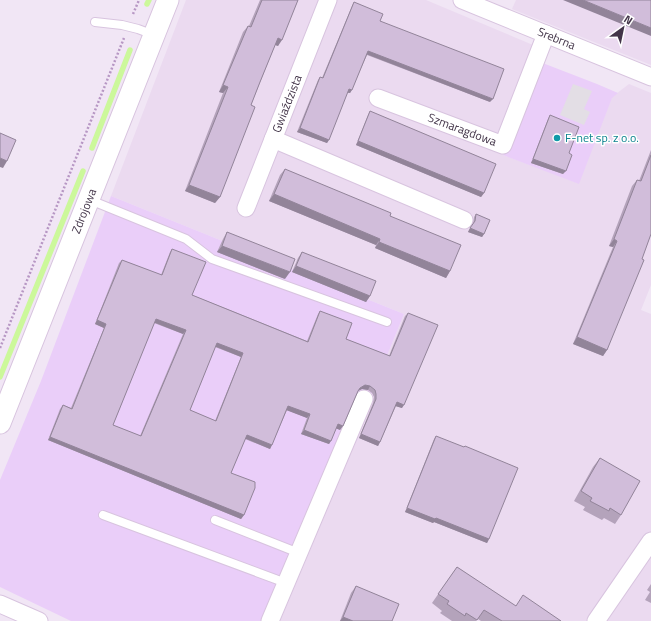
<svg xmlns="http://www.w3.org/2000/svg" width="651" height="621" viewBox="0 0 651 621" font-family="'Titillium Web',sans-serif">
  <style>
    .residential { fill: #ebdaf0 }
    .commercial { fill: #eacef9 }
    .parking { fill: #e3dee5 }
    .lines { fill: none; stroke-linecap: round; stroke-linejoin: round }
    .stream { stroke: #ccf89b; stroke-width: 5.5 }
    .service-casing { stroke: #d8c4df; stroke-width: 10 }
    .minor-casing { stroke: #d8c4df; stroke-width: 19 }
    .tertiary-casing { stroke: #d8c4df; stroke-width: 23 }
    .path { stroke: #b797c4; stroke-width: 2.5; stroke-dasharray: 2 2; stroke-linecap: butt }
    .service { stroke: #fff; stroke-width: 8 }
    .minor { stroke: #fff; stroke-width: 17 }
    .tertiary { stroke: #fff; stroke-width: 21 }
    .wall { fill: #b4a3bb; fill-rule: evenodd }
    .shaded-wall { fill: #928499 }
    .building { fill: #d1bdda; stroke: #928499; fill-rule: evenodd }
    .culture-dot { fill: #0f9aa8; stroke: #fff; stroke-width: 1.5 }
    .labels { text-anchor: middle; stroke-width: 3; stroke-linejoin: round; paint-order: stroke }
    .street-label { font-size: 12px; fill: #423448; stroke: #fff }
    .culture-label { font-size: 12px; fill: #0d838f; stroke: #fff; text-anchor: start }
  </style>
  <rect width="100%" height="100%" fill="#f1e6f5"/>
  <g class="residential">
    <polygon points="186,0 426,0 545,50 503,155 578,183 612,97 629,84 651,93 651,285 641,310 651,314 651,621 279,621 404,314 111,196"/>
    <polygon points="516,0 651,0 651,65 512,9"/>
  </g>
  <g class="commercial">
    <polygon points="540,62 597,84 618,93 612,98 579,184 503,155"/>
    <polygon points="111,196 404,314 279,621 71,621 0,587 0,480 41,381"/>
  </g>
  <polygon class="parking" points="573,84 592,91 584,109 590,112 584,125 560,115"/>
  <g class="lines">
    <g class="stream">
      <polyline points="147,4 149,0"/>
      <polyline points="92,148 130,50"/>
      <polyline points="0,377 83,171"/>
    </g>
    <g class="service-casing">
      <g id="service">
        <polyline points="95,22 122,25 138,29 154,35"/>
        <polyline points="90,200 186,239 212,259 387,322"/>
        <polyline points="103,515 286,583"/>
        <polyline points="215,520 299,553"/>
      </g>
    </g>
    <g class="minor-casing">
      <g id="minor">
        <path id="s1" d="M 462,0 L 651,77"/>
        <path id="s2" d="M 378,98 L 503,145 L 546,34"/>
        <polyline points="273,139 464,220"/>
        <path id="s3" d="M 246,208 L 328,0"/>
        <polyline points="0,604 39,621"/>
        <polyline points="270,621 364,399"/>
        <polyline points="596,621 651,541"/>
      </g>
    </g>
    <g class="tertiary-casing">
      <g id="tertiary">
        <path id="s4" d="M 0,423 L 168,0"/>
      </g>
    </g>
    <g class="path">
      <polyline points="133,14 139,0"/>
      <polyline points="0,348 124,38"/>
    </g>
    <use href="#service" class="service"/>
    <use href="#minor" class="minor"/>
    <use href="#tertiary" class="tertiary"/>
  </g>
  <g class="wall">
    <polygon points="260,0 298,0 278,46 275,45 251,105 220,197 215,203 185,191 223,93 219,92 243,32 248,26 249,26"/>
    <polygon points="354,2 380,21 490,102 367,55 350,93 347,93 327,143 297,132 318,80 320,77 322,78 352,6"/>
    <polygon points="370,111 484,193 481,197 356,145 368,115"/>
    <polygon points="550,115 569,153 563,174 531,163 548,119"/>
    <polygon points="651,150 651,234 607,350 603,356 573,344 613,247 609,246 632,186 637,180 639,181"/>
    <polygon points="285,169 390,216 450,271 446,278 375,248 376,245 269,201 280,175"/>
    <polygon points="476,214 484,234 482,237 468,232 473,224 474,217"/>
    <polygon points="227,232 285,279 217,252 223,239"/>
    <path d="M 172,249 L 192,295 L 307,341 L 318,314 L 320,311 L 346,339 L 389,356 L 405,316 L 408,313 L 402,408 L 396,406 L 380,442 L 378,446 L 359,438 L 373,403 L 374,397 L 372,393 L 368,390 L 362,389 L 358,391 L 340,430 L 336,428 L 329,444 L 301,434 L 307,418 L 287,410 L 270,449 L 245,439 L 231,473 L 244,515 L 241,519 L 48,440 L 60,409 L 63,405 L 71,408 L 104,328 L 95,324 L 119,263 L 122,260 L 161,275 L 170,252 ZM 154,323 L 183,334 L 140,436 L 113,425 ZM 215,347 L 241,357 L 215,421 L 190,410 Z"/>
    <polygon points="302,252 370,296 366,302 292,272 298,258"/>
    <polygon points="436,436 489,539 487,543 434,522 433,523 405,512 434,439"/>
    <polygon points="600,458 621,515 615,524 604,518 602,520 583,510 585,507 574,501 593,467"/>
    <polygon points="457,567 515,606 561,621 481,621 478,619 476,621 452,621 440,613 442,611 432,603"/>
    <polygon points="651,584 651,603 645,600 650,592 647,590"/>
    <polygon points="356,586 392,621 340,621 351,593"/>
  </g>
  <g class="shaded-wall">
    <polygon points="563,0 583,0 651,28 651,36"/>
    <polygon points="278,38 282,40 278,46 273,44"/>
    <polygon points="368,51 493,99 490,102 366,54"/>
    <polygon points="223,85 228,87 223,93 219,92"/>
    <polygon points="349,89 352,90 350,93 346,92"/>
    <polygon points="300,128 329,140 327,143 297,132"/>
    <polygon points="358,141 484,193 481,197 356,145"/>
    <polygon points="0,158 7,161 3,168 0,167"/>
    <polygon points="533,159 566,171 563,174 531,163"/>
    <polygon points="189,185 220,197 215,203 185,191"/>
    <polygon points="274,194 380,239 376,245 269,201"/>
    <polygon points="470,228 484,234 482,237 468,232"/>
    <polygon points="614,239 617,241 613,247 609,246"/>
    <polygon points="379,242 450,271 446,278 375,248"/>
    <polygon points="222,246 290,272 285,279 217,252"/>
    <polygon points="296,266 370,296 366,302 292,272"/>
    <polygon points="156,319 186,330 183,334 153,322"/>
    <polygon points="97,320 106,324 104,328 95,324"/>
    <polygon points="577,337 607,350 603,356 573,344"/>
    <polygon points="217,343 243,353 241,357 214,346"/>
    <polygon points="365,385 370,386 368,390 362,389 358,391 360,388"/>
    <polygon points="397,402 404,405 402,408 395,406"/>
    <polygon points="288,406 310,414 307,418 286,410"/>
    <polygon points="338,424 343,426 340,430 335,428"/>
    <polygon points="304,430 331,441 329,444 301,434"/>
    <polygon points="361,434 380,442 378,446 359,438"/>
    <polygon points="247,435 272,445 270,449 244,438"/>
    <polygon points="50,437 244,515 241,519 48,440"/>
    <polygon points="407,508 436,518 489,539 487,543 434,522 433,523 405,512"/>
    <polygon points="343,617 353,621 340,621"/>
  </g>
  <g class="building">
    <polygon points="262,0 298,0 282,40 278,38 260,82 251,105 255,107 220,197 189,185 228,87 223,85 248,26 251,27"/>
    <polygon points="583,0 651,0 651,28"/>
    <polygon points="354,2 383,14 380,21 504,69 493,99 368,51 352,90 349,89 329,140 300,128 320,77 323,78"/>
    <polygon points="370,111 496,164 484,193 358,141"/>
    <polygon points="550,115 579,127 569,153 572,155 566,171 533,159"/>
    <polygon points="0,133 16,140 7,161 0,158"/>
    <polygon points="651,155 651,234 642,259 644,260 607,350 577,337 617,241 614,239 637,180 641,181"/>
    <polygon points="285,169 391,213 390,216 461,245 450,271 379,242 380,239 274,194"/>
    <polygon points="476,214 490,220 484,234 470,228 475,221"/>
    <polygon points="227,232 295,259 290,272 222,246"/>
    <path d="M 172,249 L 206,262 L 192,295 L 308,342 L 320,311 L 352,323 L 346,339 L 390,356 L 408,313 L 438,325 L 404,405 L 397,402 L 380,442 L 361,434 L 376,399 L 376,394 L 375,390 L 370,386 L 365,385 L 360,388 L 358,391 L 343,426 L 338,424 L 331,441 L 304,430 L 310,414 L 288,406 L 272,445 L 247,435 L 231,473 L 255,482 L 255,488 L 244,515 L 50,437 L 63,405 L 72,409 L 106,324 L 97,320 L 122,260 L 162,275 ZM 156,319 L 186,330 L 141,436 L 113,425 ZM 217,343 L 243,353 L 216,421 L 190,410 Z"/>
    <polygon points="302,252 376,281 370,296 296,266"/>
    <polygon points="436,436 464,447 465,446 518,468 489,539 436,518 435,519 407,508"/>
    <polygon points="600,458 640,481 621,515 610,508 609,511 590,501 592,498 581,491"/>
    <polygon points="457,567 516,606 523,595 561,621 502,621 484,610 477,620 466,613 465,616 447,604 449,601 438,594"/>
    <polygon points="356,586 399,604 392,621 353,621 343,617"/>
  </g>
  <circle class="culture-dot" cx="557" cy="138" r="4"/>
  <g class="labels">
    <g class="street-label">
      <text dy="4" stroke="none"><textPath href="#s1" startOffset="102">Srebrna</textPath></text>
      <text dy="4" stroke="none"><textPath href="#s3" startOffset="112">Gwiaździsta</textPath></text>
      <text dy="4" stroke="none"><textPath href="#s2" startOffset="90">Szmaragdowa</textPath></text>
      <text dy="4" stroke="none"><textPath href="#s4" startOffset="228">Zdrojowa</textPath></text>
    </g>
    <g class="culture-label">
      <text x="565" y="142">F-net sp. z o.o.</text>
    </g>
  </g>
  <g transform="translate(623 28) rotate(33)" stroke="#ffffff" stroke-width="3" paint-order="stroke">
  <path d="M0-3L7 15L0 10L-7 15Z" fill="#423448"/>
  <text y="-6" font-size="11" font-weight="bold" text-anchor="middle" fill="#423448">N</text>
  </g>
</svg>
